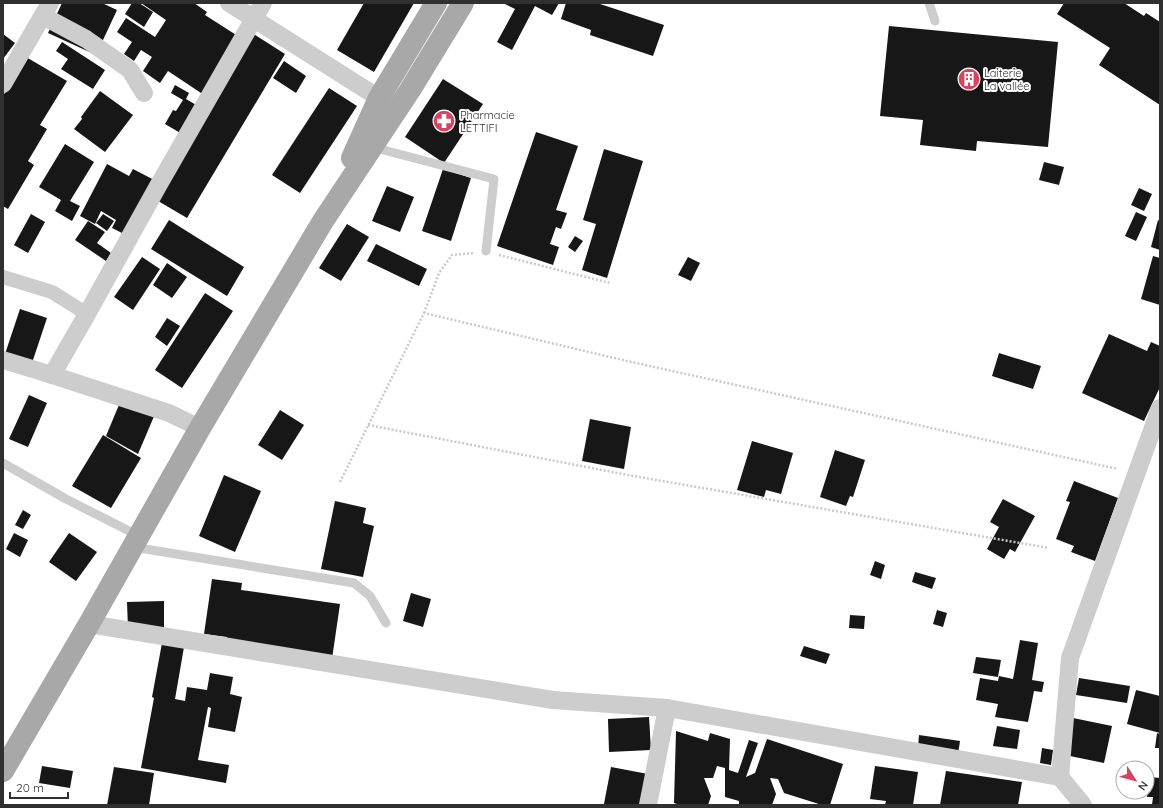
<svg xmlns="http://www.w3.org/2000/svg" width="1163" height="808" viewBox="0 0 1163 808" font-family="Quicksand,sans-serif">
  <style>
    .building { fill: #171717 }
    .lines { fill: none; stroke-linecap: round; stroke-linejoin: round }
    .path { stroke: #cacaca; stroke-width: 2.5; stroke-dasharray: 2 2; stroke-linecap: butt }
    .service { stroke: #cdcdcd; stroke-width: 9 }
    .pedestrian { stroke: #cdcdcd; stroke-width: 14 }
    .minor { stroke: #cdcdcd; stroke-width: 18 }
    .primary { stroke: #a8a8a8; stroke-width: 22 }
    .labels { text-anchor: middle; stroke-width: 4; stroke-linejoin: round; paint-order: stroke }
    .poi-label { font-size: 11px; fill: #303030; stroke: #fff; text-anchor: start }
  </style>
  <rect width="100%" height="100%" fill="#fff"/>
  <g class="building">
    <polygon points="62,3 102,3 117,10 96,55 48,33"/>
    <polygon points="132,3 139,3 153,12 144,27 125,14"/>
    <polygon points="141,3 194,3 207,12 205,15 244,40 207,97 168,71 160,83 143,71 152,57 141,50 134,61 124,54 132,42 117,32 126,18 155,37 166,20"/>
    <polygon points="364,3 414,3 374,72 337,50"/>
    <polygon points="503,3 559,3 552,15 535,6 512,50 497,42 515,9"/>
    <polygon points="566,3 597,3 664,25 653,56 590,35 591,30 561,19"/>
    <polygon points="1064,3 1124,3 1144,16 1146,13 1160,22 1160,105 1099,65 1110,48 1057,14"/>
    <polygon points="889,26 1058,42 1048,147 977,141 976,151 920,145 923,120 880,116"/>
    <polygon points="252,33 285,54 187,218 153,198"/>
    <polygon points="3,34 15,43 3,59"/>
    <polygon points="62,42 105,70 93,89 61,69 68,59 56,51"/>
    <polygon points="26,57 67,81 40,125 47,129 28,161 34,165 8,209 3,206 3,96"/>
    <polygon points="284,61 306,76 296,93 273,78"/>
    <polygon points="443,79 483,104 444,163 405,137"/>
    <polygon points="175,85 189,93 186,99 198,106 182,134 165,124 173,110 176,111 183,100 171,93"/>
    <polygon points="329,88 357,106 300,193 272,175"/>
    <polygon points="100,91 133,115 105,152 74,129 82,119 81,117"/>
    <polygon points="536,132 578,146 556,210 567,213 561,229 556,227 550,244 559,247 553,265 497,246"/>
    <polygon points="65,144 94,162 70,201 80,206 72,221 55,211 61,200 39,187"/>
    <polygon points="604,149 643,161 607,278 582,270 596,224 583,220"/>
    <polygon points="1044,162 1064,167 1059,185 1039,180"/>
    <polygon points="107,164 129,176 133,169 158,182 128,236 112,228 116,220 101,211 95,224 80,216"/>
    <polygon points="443,169 471,178 451,241 422,231"/>
    <polygon points="387,186 414,197 400,232 372,221"/>
    <polygon points="1139,188 1152,194 1144,211 1131,205"/>
    <polygon points="1136,212 1147,217 1136,241 1125,236"/>
    <polygon points="31,214 45,222 28,253 14,245"/>
    <polygon points="103,214 114,221 107,231 96,223"/>
    <polygon points="169,220 244,267 227,296 151,249"/>
    <polygon points="1158,220 1160,221 1160,250 1151,247"/>
    <polygon points="88,221 105,232 97,243 111,253 106,261 75,240"/>
    <polygon points="347,224 369,237 341,281 319,268"/>
    <polygon points="575,236 583,241 575,252 568,247"/>
    <polygon points="376,244 427,269 419,286 367,261"/>
    <polygon points="1153,256 1160,258 1160,305 1141,299"/>
    <polygon points="142,257 160,269 133,310 114,297"/>
    <polygon points="688,257 700,263 691,281 678,275"/>
    <polygon points="167,263 187,277 172,298 153,285"/>
    <polygon points="205,293 233,311 182,388 155,370"/>
    <polygon points="20,309 47,318 31,366 4,357"/>
    <polygon points="167,318 180,326 167,346 155,337"/>
    <polygon points="1109,334 1147,351 1151,342 1160,346 1160,387 1144,421 1082,393"/>
    <polygon points="999,353 1041,366 1033,389 992,376"/>
    <polygon points="29,395 47,403 28,447 9,439"/>
    <polygon points="121,400 155,414 138,454 106,436"/>
    <polygon points="280,410 304,425 282,460 258,445"/>
    <polygon points="590,419 631,427 624,469 582,461"/>
    <polygon points="103,435 141,458 111,508 72,486"/>
    <polygon points="752,441 793,453 781,494 766,490 764,497 737,490"/>
    <polygon points="835,450 865,460 853,497 850,496 846,506 820,497"/>
    <polygon points="224,475 261,491 235,552 199,536"/>
    <polygon points="1074,481 1118,498 1095,561 1071,552 1074,546 1056,539 1070,502 1066,501"/>
    <polygon points="1003,499 1035,516 1015,552 1010,549 1004,559 987,549 999,527 990,522"/>
    <polygon points="335,501 366,508 363,523 374,526 363,577 321,569"/>
    <polygon points="23,510 31,515 23,529 15,525"/>
    <polygon points="14,533 28,540 20,557 6,549"/>
    <polygon points="69,533 97,552 76,581 49,562"/>
    <polygon points="875,561 885,565 881,579 870,575"/>
    <polygon points="915,572 936,578 932,589 912,582"/>
    <polygon points="212,579 242,583 241,590 340,604 332,659 226,645 227,637 204,634"/>
    <polygon points="411,593 431,599 423,627 403,621"/>
    <polygon points="164,601 164,629 128,629 127,602"/>
    <polygon points="937,610 947,613 943,627 933,624"/>
    <polygon points="850,615 865,616 864,629 849,628"/>
    <polygon points="1020,640 1038,643 1032,680 1044,682 1042,692 1034,691 1028,722 995,717 998,704 976,700 980,678 998,681 999,676 1013,679"/>
    <polygon points="162,643 184,647 175,699 185,701 187,687 207,690 210,673 233,677 230,694 242,697 235,732 208,727 211,708 208,707 198,760 229,765 226,783 141,768 154,698 152,697"/>
    <polygon points="804,646 830,654 826,664 800,656"/>
    <polygon points="976,657 1001,660 998,677 973,673"/>
    <polygon points="1079,678 1130,686 1127,703 1076,695"/>
    <polygon points="1136,690 1160,696 1160,733 1127,724"/>
    <polygon points="649,717 651,750 609,752 608,719"/>
    <polygon points="1073,718 1112,726 1104,763 1065,755"/>
    <polygon points="997,726 1020,730 1017,749 993,746"/>
    <polygon points="676,731 708,741 710,733 730,739 729,770 738,773 749,740 758,743 746,777 755,773 767,739 843,764 830,805 822,805 784,793 778,779 770,778 776,794 772,805 739,805 739,801 725,797 725,768 717,766 713,778 704,778 711,796 708,805 680,805 674,803"/>
    <polygon points="1157,733 1160,734 1160,748 1155,748"/>
    <polygon points="919,735 960,741 958,754 918,748"/>
    <polygon points="1042,748 1053,750 1051,765 1040,763"/>
    <polygon points="42,766 73,771 70,788 39,783"/>
    <polygon points="875,766 918,772 913,805 885,805 886,801 870,799"/>
    <polygon points="114,767 154,773 149,805 107,805"/>
    <polygon points="611,767 648,774 642,805 604,804"/>
    <polygon points="946,771 1022,782 1018,805 940,805"/>
    <polygon points="1150,777 1160,778 1160,805 1152,805 1153,797 1147,797"/>
  </g>
  <g class="lines">
    <g class="path">
      <polyline points="499,255 610,283"/>
      <polyline points="424,313 439,273 452,255 473,253"/>
      <polyline points="368,425 628,475 1049,548"/>
      <polyline points="340,482 424,313 627,361 1118,469"/>
    </g>
    <g class="service">
      <polyline points="929,3 935,21"/>
      <polyline points="372,147 494,179 486,251"/>
      <polyline points="3,463 66,499 139,536"/>
      <polyline points="133,547 354,583 370,596 386,623"/>
    </g>
    <polyline class="pedestrian" points="3,277 52,292 87,314"/>
    <g class="minor">
      <polyline points="229,3 379,98"/>
      <polyline points="43,16 86,39 130,70 144,93"/>
      <polyline points="3,84 50,3"/>
      <polyline points="3,360 52,375 169,413 200,428"/>
      <polyline points="52,375 87,314 158,186 263,3"/>
      <polyline points="89,624 553,700 667,708 1060,777 1070,658 1160,408"/>
      <polyline points="1060,777 1083,805"/>
      <polyline points="648,805 667,708"/>
    </g>
    <g class="primary">
      <polyline points="352,158 379,98 436,3"/>
      <polyline points="3,771 89,624 200,428 323,221 410,90 463,3"/>
    </g>
  </g>
  <defs>
    <g id="building-disc" transform="scale(1.15)"><circle r="9.5" fill="#d54461" stroke="#fff"/><path d="M-4-6H4V6H1V3H-1V6H-4ZM-2.5-4.3h1.7v1.8h-1.7ZM.8-4.3h1.7v1.8H.8ZM-2.5-1h1.7V.8h-1.7ZM.8-1h1.7V.8H.8Z" fill="#fff"/></g>
    <g id="pharmacy-disc" transform="scale(1.15)"><circle r="9.5" fill="#d54461" stroke="#fff"/><path d="M-2-6h4v4h4v4h-4v4h-4v-4h-4v-4h4Z" fill="#fff"/></g>
  </defs>
  <g fill-rule="evenodd">
    <use href="#building-disc" x="969" y="79"/>
    <use href="#pharmacy-disc" x="444" y="121"/>
  </g>
  <g class="labels">
    <g class="poi-label">
      <text x="984" y="77">Laiterie<tspan x="984" dy="13">La vallée</tspan></text>
      <text x="460" y="119">Pharmacie<tspan x="460" dy="13">LETTIFI</tspan></text>
    </g>
  </g>
  <rect width="1163" height="808" fill="none" stroke="#303030" stroke-width="8"/>
  <g transform="translate(1135 780) rotate(126)"><circle r="19" fill="#ffffff" stroke="#acacac"/>
  <path d="M0-3L7 15L0 10L-7 15Z" fill="#d54461"/>
  <text y="-6" font-size="11" font-weight="bold" text-anchor="middle" fill="#303030">N</text>
  </g>
  <path d="M10 792v6h58v-6" fill="none" stroke="#303030" stroke-width="2"/>
  <text x="16" y="792" font-size="12" fill="#303030" stroke="#ffffff" stroke-width="3" paint-order="stroke">20 m</text>
</svg>
